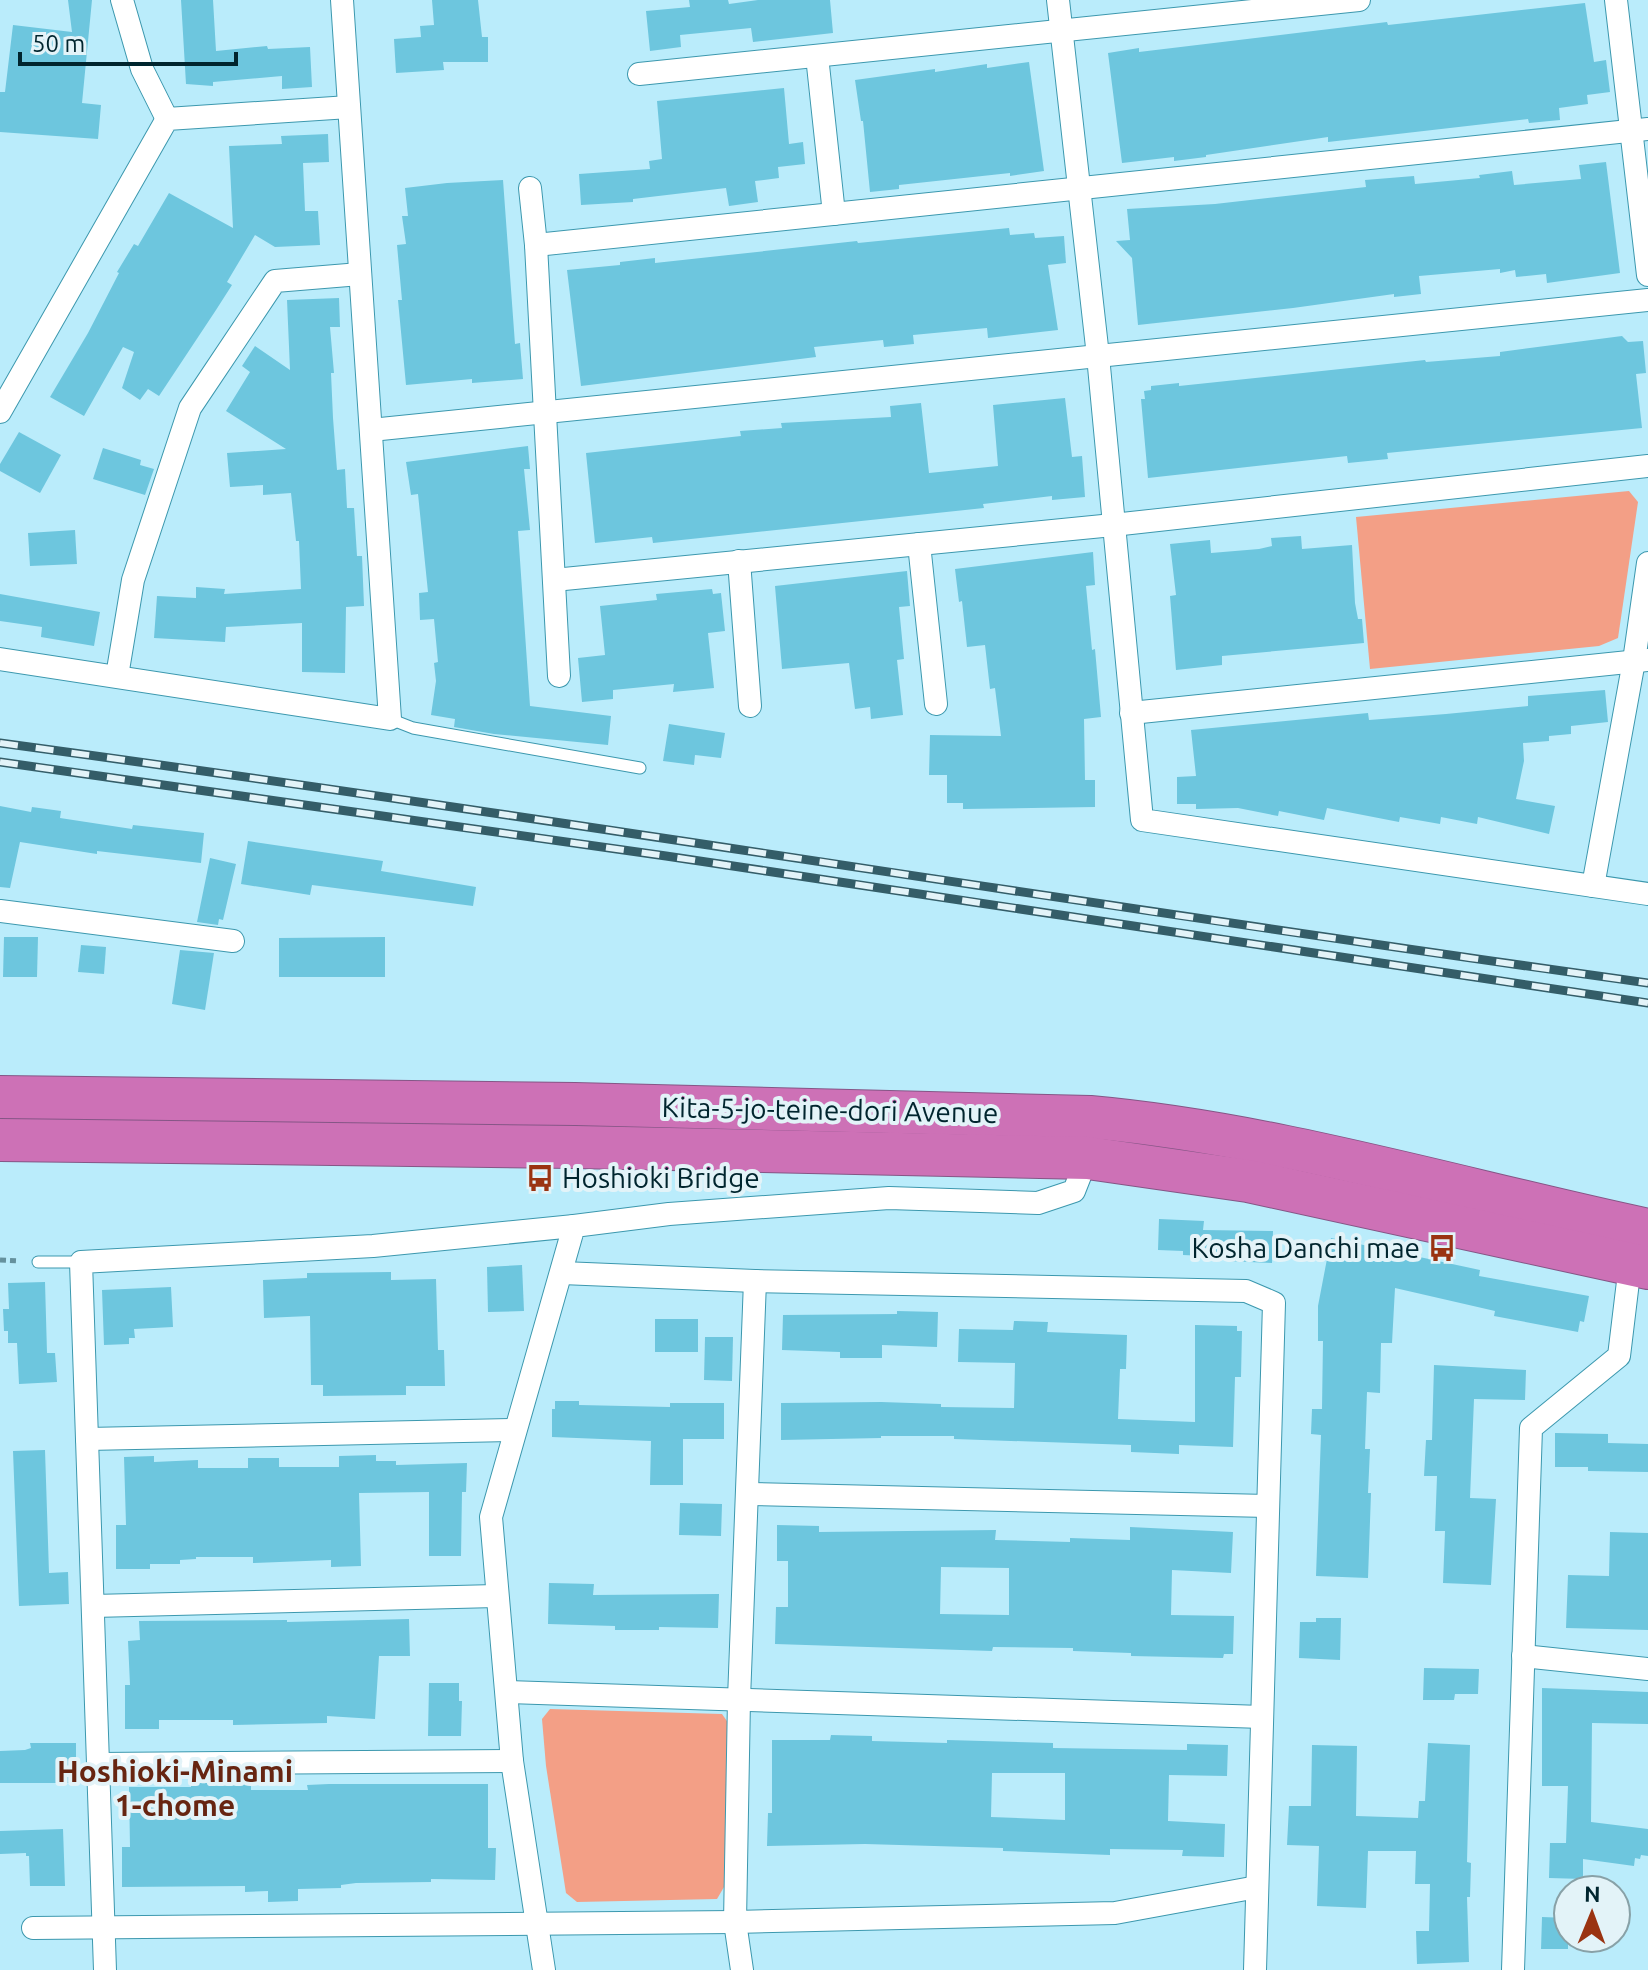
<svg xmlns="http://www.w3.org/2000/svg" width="1648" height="1970" viewBox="0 0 1648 1970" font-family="Ubuntu,sans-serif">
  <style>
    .green { fill: #f39f86 }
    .building { fill: #6dc6de; fill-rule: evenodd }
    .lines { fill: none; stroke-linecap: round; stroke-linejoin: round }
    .lane-casing { stroke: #3c98ae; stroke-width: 13 }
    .street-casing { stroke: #3c98ae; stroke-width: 24 }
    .highway-casing { stroke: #855686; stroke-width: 44 }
    .path { stroke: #65919d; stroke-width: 5; stroke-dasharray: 6 4; stroke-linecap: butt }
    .lane { stroke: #fff; stroke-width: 11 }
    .street { stroke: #fff; stroke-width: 22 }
    .highway { stroke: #cd71b6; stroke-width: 42 }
    .rail-casing { stroke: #345d68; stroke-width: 9 }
    .rail { stroke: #e3f3f8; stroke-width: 6; stroke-dasharray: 18; stroke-linecap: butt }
    .labels { text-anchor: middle; stroke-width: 8; stroke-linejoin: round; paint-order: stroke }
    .street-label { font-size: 28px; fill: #00252e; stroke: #e3f3f8 }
    .poi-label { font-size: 28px; fill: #00252e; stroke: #e3f3f8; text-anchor: start }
    .neighbourhood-label { font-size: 30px; font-weight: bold; fill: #672511; stroke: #e3f3f8 }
  </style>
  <rect width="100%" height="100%" fill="#baecfb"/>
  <g class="green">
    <polygon points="1629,491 1638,502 1618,638 1599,646 1370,669 1356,517"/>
    <polygon points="550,1709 722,1714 729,1724 724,1887 717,1899 577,1902 566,1893 546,1766 542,1719"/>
  </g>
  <g class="building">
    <polygon points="68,0 92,0 82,103 101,105 98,139 0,132 0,92 5,92 13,25 72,32"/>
    <polygon points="181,0 213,0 216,51 267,46 268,49 310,47 312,87 282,89 282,76 213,82 213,86 186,84"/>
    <polygon points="432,0 478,0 482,37 488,37 488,62 443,62 444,70 396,73 394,39 421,37 420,26 434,25"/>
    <polygon points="689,0 728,0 729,4 758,0 830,0 833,33 753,42 751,28 680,35 681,47 650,51 646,11 690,7"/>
    <polygon points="1585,3 1594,62 1606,60 1610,92 1587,95 1588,104 1559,108 1560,120 1529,123 1528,119 1328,142 1328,137 1206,155 1206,157 1174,161 1174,157 1122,163 1108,53 1139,48 1139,52 1387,22 1388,25"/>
    <polygon points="1029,62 1044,171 1010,176 1010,173 899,185 899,189 870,192 863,121 861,121 855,80 935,69 935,72 987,64 987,68"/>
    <polygon points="784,88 789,144 803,142 805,164 778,167 779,178 755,181 758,202 729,206 726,188 633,199 633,202 581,205 579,174 650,169 649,161 662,159 657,101"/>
    <polygon points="328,134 329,162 303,163 305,211 318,211 320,245 275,247 255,235 227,282 232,285 216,310 159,396 148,389 140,400 122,388 134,352 123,347 84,416 50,397 88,333 119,273 117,272 134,244 138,246 169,193 233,228 229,146 282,144 281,136"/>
    <polygon points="1606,162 1620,273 1547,283 1546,274 1516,277 1515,270 1500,273 1500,269 1419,276 1421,294 1394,297 1394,294 1293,308 1138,325 1132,258 1116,241 1130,240 1127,209 1215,204 1366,187 1365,180 1414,176 1415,184 1480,178 1479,175 1512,171 1514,185 1581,179 1579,165"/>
    <polygon points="503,180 515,344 520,343 523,379 472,383 472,379 406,385 398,300 402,300 397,245 406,244 402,216 408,216 405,188 447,183"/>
    <polygon points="1009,228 1010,235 1034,233 1035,238 1064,236 1066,263 1048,265 1058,330 988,338 987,328 913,335 914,344 884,347 883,340 814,347 816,357 581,386 567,270 620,265 620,262 655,258 655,263 857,241 858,243"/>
    <polygon points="339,298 340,327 330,327 334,373 331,373 333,418 337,470 345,469 347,508 354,508 357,556 362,556 364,606 346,607 345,673 302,672 302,623 226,627 225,642 154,638 157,596 196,598 196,587 225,589 224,594 301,589 299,541 296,541 291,493 263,495 263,485 230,487 227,453 286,449 226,411 250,372 242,366 255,346 290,370 287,300"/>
    <polygon points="1622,336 1628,342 1643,341 1646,373 1636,374 1642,428 1387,453 1388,459 1348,463 1347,456 1148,478 1141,399 1145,399 1144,391 1151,390 1151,386 1179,383 1179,386 1425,360 1426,362 1500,356 1500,352"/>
    <polygon points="1065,398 1072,457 1082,456 1085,497 1052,500 1052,496 983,504 984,508 653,543 652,537 595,543 586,453 741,436 740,431 782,428 781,423 891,417 890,406 921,403 929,473 998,466 993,405"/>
    <polygon points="19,432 61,455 40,493 0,471 0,464"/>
    <polygon points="528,446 530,469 524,469 530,530 518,531 530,706 611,716 608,745 494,734 454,727 455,719 431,715 436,681 434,663 438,662 434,619 420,620 419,593 428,592 418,494 411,495 406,462"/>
    <polygon points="103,448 141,460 140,465 154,469 145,495 93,479"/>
    <polygon points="75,530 77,564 30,566 28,533"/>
    <polygon points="1301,536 1302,549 1352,545 1355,603 1358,619 1362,619 1364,643 1222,656 1222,665 1176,670 1170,596 1176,595 1170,544 1210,540 1211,553 1259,549 1272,546 1271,538"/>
    <polygon points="1093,552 1095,585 1086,586 1092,650 1095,649 1101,717 1084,719 1085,780 1095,780 1095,807 963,809 963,803 947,803 947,775 929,775 930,735 1001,736 995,688 990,689 985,645 967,647 962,601 959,602 955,569"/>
    <polygon points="907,571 910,606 899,607 904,659 897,660 903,715 871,719 870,707 855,709 849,663 782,669 775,586"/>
    <polygon points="712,589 713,594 721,593 725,631 708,633 714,688 673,692 674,684 613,690 613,699 582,702 578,658 605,655 600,606 657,600 656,594"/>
    <polygon points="0,594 100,612 94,646 41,637 42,627 0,621"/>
    <polygon points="1605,690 1608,722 1571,726 1571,734 1549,736 1549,741 1523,743 1524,761 1516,799 1555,806 1549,834 1478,817 1477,824 1441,817 1440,824 1400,817 1399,822 1327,808 1324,820 1279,811 1278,816 1238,808 1196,809 1196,804 1177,804 1177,777 1196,776 1191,730 1368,713 1369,720 1446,714 1528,706 1528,696"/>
    <polygon points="669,724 725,733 721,758 695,755 694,765 663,761"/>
    <polygon points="0,806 31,812 32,807 61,811 60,818 132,829 133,825 204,833 201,863 97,851 97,854 20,842 10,888 0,887"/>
    <polygon points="248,841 383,861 381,871 476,887 473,906 312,885 310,895 241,884"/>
    <polygon points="210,858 236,864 223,920 219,919 218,925 197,922"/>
    <polygon points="4,937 38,937 37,977 3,977"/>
    <polygon points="385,937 385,977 279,977 279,938"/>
    <polygon points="81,945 106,947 104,974 78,972"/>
    <polygon points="180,950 214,953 205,1010 172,1004"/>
    <polygon points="1159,1219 1204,1221 1203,1230 1273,1231 1272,1263 1226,1261 1226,1257 1183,1255 1183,1251 1158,1250"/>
    <polygon points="1331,1238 1480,1270 1479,1276 1589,1296 1584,1322 1580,1321 1578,1332 1494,1316 1495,1311 1395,1288 1392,1343 1381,1343 1380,1393 1367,1392 1365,1449 1370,1449 1368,1493 1371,1493 1368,1578 1316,1576 1321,1435 1311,1434 1312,1409 1322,1409 1323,1341 1318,1341 1318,1306"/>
    <polygon points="522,1265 524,1311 488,1312 487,1267"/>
    <polygon points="391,1272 391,1280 436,1279 438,1350 444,1350 445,1386 406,1386 406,1395 323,1396 323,1385 311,1385 310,1316 264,1318 263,1280 307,1278 307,1273"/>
    <polygon points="45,1282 47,1353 55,1353 57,1382 19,1384 17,1343 8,1343 8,1331 4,1331 3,1309 9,1309 8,1283"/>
    <polygon points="171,1287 173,1327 134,1329 135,1338 129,1338 129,1344 104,1345 102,1290"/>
    <polygon points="897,1311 938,1312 937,1347 882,1345 882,1358 840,1358 840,1352 782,1350 783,1315 897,1314"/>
    <rect x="655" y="1319" width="43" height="33"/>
    <polygon points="1014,1321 1048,1322 1047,1332 1127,1335 1126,1369 1120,1369 1118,1419 1195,1422 1195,1325 1237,1326 1237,1331 1242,1331 1241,1377 1235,1377 1233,1447 1179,1445 1179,1454 1131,1452 1131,1445 954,1439 954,1436 881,1436 881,1438 781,1440 781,1403 881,1402 941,1404 941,1407 1014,1408 1015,1363 958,1362 959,1329 1013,1330"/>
    <polygon points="705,1337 733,1337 732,1381 704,1380"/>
    <polygon points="1434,1365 1526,1370 1525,1400 1474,1399 1470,1498 1496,1499 1491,1585 1443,1583 1445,1531 1435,1531 1437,1476 1424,1476 1426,1440 1432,1440"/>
    <polygon points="555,1401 579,1401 579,1405 670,1407 670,1403 724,1403 724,1439 683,1439 683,1485 650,1485 651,1441 552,1437 552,1409 555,1409"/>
    <polygon points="1555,1433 1608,1434 1608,1443 1648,1444 1648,1472 1588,1471 1588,1467 1555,1467"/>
    <polygon points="45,1450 49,1573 68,1572 69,1604 19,1606 13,1451"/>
    <polygon points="376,1455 376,1461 396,1461 396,1465 467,1463 466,1492 462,1492 461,1556 429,1556 429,1492 359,1493 361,1566 331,1567 331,1560 253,1563 253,1557 196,1557 196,1559 180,1560 180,1564 150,1564 150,1569 116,1569 116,1525 126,1525 124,1457 154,1456 154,1462 198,1460 198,1468 248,1468 248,1458 279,1458 279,1467 339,1467 339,1456"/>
    <polygon points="680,1503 722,1504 721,1536 679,1535"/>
    <path d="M 777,1525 L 819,1526 L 819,1532 L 996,1530 L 995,1540 L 1070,1542 L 1070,1538 L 1130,1540 L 1130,1527 L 1233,1532 L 1231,1573 L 1172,1570 L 1171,1615 L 1234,1616 L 1233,1654 L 1224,1654 L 1223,1658 L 1131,1656 L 1131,1653 L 1073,1651 L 1073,1648 L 993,1647 L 992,1651 L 775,1644 L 776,1607 L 788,1607 L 788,1561 L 777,1561 ZM 941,1567 L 1009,1568 L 1009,1615 L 940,1614 Z"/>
    <polygon points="1610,1532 1648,1533 1648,1630 1566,1628 1568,1575 1609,1576"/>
    <polygon points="549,1583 594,1584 593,1595 719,1594 718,1628 659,1627 659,1630 615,1630 615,1626 548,1624"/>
    <polygon points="1316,1618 1341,1618 1340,1660 1299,1658 1300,1622 1316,1622"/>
    <polygon points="409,1619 410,1656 379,1656 375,1719 327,1716 327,1723 233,1725 233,1720 159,1720 159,1729 125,1729 125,1685 130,1685 128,1641 140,1640 139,1621 287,1620 287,1622"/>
    <polygon points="1424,1668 1479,1669 1478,1694 1455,1694 1454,1700 1423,1700"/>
    <polygon points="429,1683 459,1683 459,1701 462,1701 461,1736 428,1736"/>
    <polygon points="1542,1688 1648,1692 1648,1724 1592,1723 1591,1822 1648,1829 1648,1856 1641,1855 1640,1859 1635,1858 1634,1866 1583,1859 1583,1879 1549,1878 1550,1843 1566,1843 1568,1786 1542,1786"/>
    <path d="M 831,1735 L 872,1736 L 872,1741 L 947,1743 L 947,1740 L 1053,1743 L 1053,1748 L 1187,1750 L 1187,1744 L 1228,1745 L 1227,1776 L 1169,1775 L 1168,1821 L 1225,1824 L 1224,1857 L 1182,1856 L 1183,1850 L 1110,1849 L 1110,1855 L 1003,1851 L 1003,1848 L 865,1844 L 767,1846 L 768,1813 L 772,1813 L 772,1740 L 830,1740 ZM 992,1773 L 1065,1773 L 1065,1820 L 991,1817 Z"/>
    <polygon points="30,1743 76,1743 76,1766 72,1766 72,1783 0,1783 0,1751 25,1750 31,1748"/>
    <polygon points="1428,1743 1470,1745 1467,1862 1471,1863 1470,1897 1467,1897 1469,1962 1417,1964 1416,1931 1429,1931 1430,1884 1415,1884 1416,1851 1368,1851 1366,1908 1317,1906 1319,1846 1287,1845 1289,1806 1311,1806 1312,1745 1357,1746 1356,1816 1418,1818 1419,1801 1425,1801"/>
    <polygon points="251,1782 251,1790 308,1790 307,1785 329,1784 488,1784 488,1848 496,1848 495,1880 431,1879 431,1882 356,1883 341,1885 341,1888 298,1889 298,1901 268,1902 268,1891 245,1892 245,1886 122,1887 122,1847 130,1847 129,1787 191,1787 191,1783"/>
    <polygon points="63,1829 65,1886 30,1886 29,1856 26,1856 26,1853 0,1854 0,1831"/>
    <polygon points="1542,1917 1568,1918 1568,1949 1541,1949"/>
  </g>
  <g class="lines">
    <g class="lane-casing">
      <g id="lane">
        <polyline points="390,719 413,728 640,768"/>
        <polyline points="38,1262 81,1262"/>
      </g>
    </g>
    <g class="street-casing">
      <g id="street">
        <polyline points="122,0 142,69 167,119"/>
        <polyline points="1058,0 1098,356 1142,820 1648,894"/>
        <polyline points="1616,0 1648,275"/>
        <polyline points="817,56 834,214"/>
        <polyline points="639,74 1359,0"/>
        <polyline points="530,188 536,245 559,676"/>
        <polyline points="536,245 1648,129"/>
        <polyline points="0,412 167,119 349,107"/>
        <polyline points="371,430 1648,300"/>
        <polyline points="919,544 936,704"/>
        <polyline points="739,561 750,706"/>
        <polyline points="554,580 1113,525 1648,466"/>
        <polyline points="0,659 390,719 342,0"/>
        <polyline points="117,676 133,580 190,408 275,281 360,274"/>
        <polyline points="1131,713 1648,660"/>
        <polyline points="1593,886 1634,661 1648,563"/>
        <polyline points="0,911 233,941"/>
        <polyline points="562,1273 755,1281 1246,1291 1274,1303 1255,1970"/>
        <polyline points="87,1439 515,1430"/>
        <polyline points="748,1494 1268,1506"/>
        <polyline points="93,1606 496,1596"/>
        <polyline points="1523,1656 1648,1669"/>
        <polyline points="507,1692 1262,1717"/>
        <polyline points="98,1764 512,1761"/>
        <polyline points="33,1928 735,1922 1115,1913 1257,1887"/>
        <polyline points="105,1970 81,1262 373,1246 574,1226"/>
        <polyline points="544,1970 512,1761 491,1517 574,1226 669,1214 889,1198 1038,1203 1074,1191 1089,1153"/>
        <polyline points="742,1970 735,1922 739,1699 755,1281"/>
        <polyline points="1513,1970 1531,1428 1619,1356 1630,1265"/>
      </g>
    </g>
    <g class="highway-casing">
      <g id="highway">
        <path d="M 0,1097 L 575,1104 L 1090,1117 C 1278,1134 1464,1191 1648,1230"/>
        <polyline points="0,1140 575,1147 1088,1158 1248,1181 1648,1268"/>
      </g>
    </g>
    <polyline class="path" points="0,1260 19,1261"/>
    <use href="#lane" class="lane"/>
    <use href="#street" class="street"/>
    <use href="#highway" class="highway"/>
    <g class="rail-casing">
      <g id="rail">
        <path d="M 0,743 C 550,817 1098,907 1648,983"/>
        <polyline points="0,762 666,856 1648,1003"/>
      </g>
    </g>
    <use href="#rail" class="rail"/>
  </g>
  <defs>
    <g id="bus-bare" transform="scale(2.16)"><path d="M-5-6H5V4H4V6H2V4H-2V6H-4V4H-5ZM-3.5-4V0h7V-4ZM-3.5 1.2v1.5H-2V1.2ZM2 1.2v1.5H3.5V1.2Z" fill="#9a3311" stroke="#e3f3f8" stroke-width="2.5" paint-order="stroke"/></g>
  </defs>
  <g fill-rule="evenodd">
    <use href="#bus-bare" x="540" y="1178"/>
    <use href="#bus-bare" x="1442" y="1248"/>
  </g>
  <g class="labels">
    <g class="street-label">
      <text transform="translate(830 1110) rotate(1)" y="10">Kita-5-jo-teine-dori Avenue</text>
    </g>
    <g class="poi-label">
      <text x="562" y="1188">Hoshioki Bridge</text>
      <text x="1420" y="1258" text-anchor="end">Kosha Danchi mae</text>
    </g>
    <g class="neighbourhood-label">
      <text x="175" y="1782">Hoshioki-Minami<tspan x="175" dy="34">1-chome</tspan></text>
    </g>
  </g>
  <g transform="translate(1592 1914) rotate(1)"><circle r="38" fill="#e3f3f8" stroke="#88a1a7" stroke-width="2"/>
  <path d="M0-6L14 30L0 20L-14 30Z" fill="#9a3311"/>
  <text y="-12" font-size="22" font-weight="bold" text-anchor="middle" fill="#00252e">N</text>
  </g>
  <path d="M20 52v12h216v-12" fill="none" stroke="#00252e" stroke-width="4"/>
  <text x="32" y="52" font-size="24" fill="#00252e" stroke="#e3f3f8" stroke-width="6" paint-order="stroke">50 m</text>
</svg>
